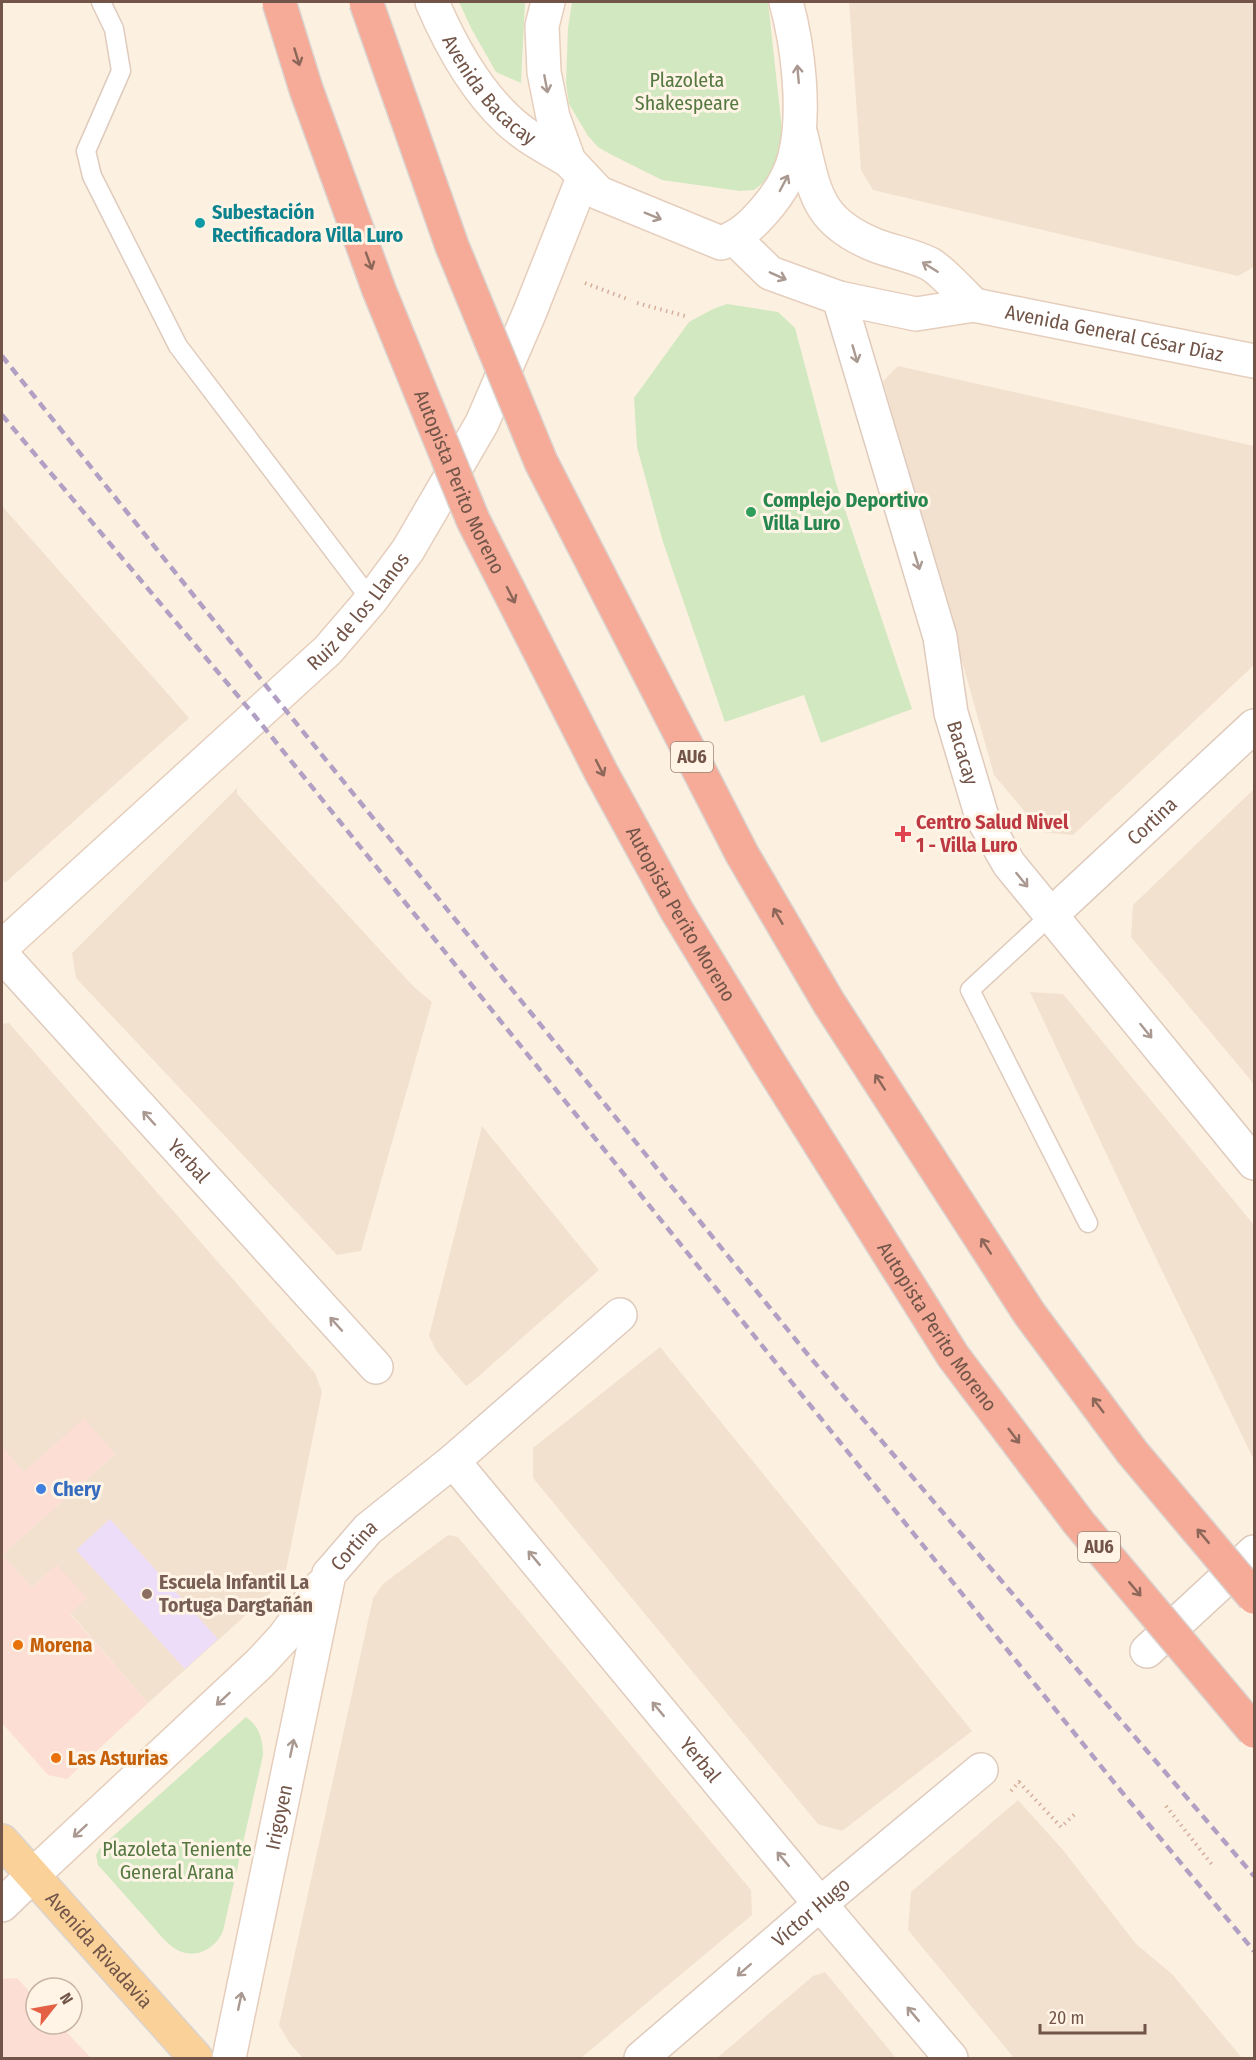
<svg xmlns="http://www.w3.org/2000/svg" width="1256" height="2060" viewBox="0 0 1256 2060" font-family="'Fira Sans Condensed',sans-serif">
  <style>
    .residential { fill: #f3e1cf }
    .commercial { fill: #fcded4 }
    .education { fill: #edddf8 }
    .green { fill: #d2e8c0 }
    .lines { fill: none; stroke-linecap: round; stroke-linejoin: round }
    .lane-casing { stroke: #dfcbbd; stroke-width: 21 }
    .street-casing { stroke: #dfcbbd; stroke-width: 36 }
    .secondary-casing { stroke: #e6cebd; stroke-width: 36 }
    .primary-casing { stroke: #dad3cf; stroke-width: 36 }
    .path { stroke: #d5af9c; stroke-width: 4; stroke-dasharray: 1.5 4.5; stroke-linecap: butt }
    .lane { stroke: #fff; stroke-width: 18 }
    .street { stroke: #fff; stroke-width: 33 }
    .secondary { stroke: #fff; stroke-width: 33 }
    .primary { stroke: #fad199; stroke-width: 33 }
    .rail { stroke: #b1a0c4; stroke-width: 4.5; stroke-dasharray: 9 6; stroke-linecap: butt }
    .highway-bridge-casing { stroke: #dad3cf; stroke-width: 36; stroke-linecap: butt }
    .highway-bridge { stroke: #f5ab98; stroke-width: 33 }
    .oneway { stroke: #8c6658 }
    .oneway2 { stroke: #aa9991 }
    .culture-dot { fill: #0f9aa8; stroke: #fff4e6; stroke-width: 2 }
    .leisure-dot { fill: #2e9e5b; stroke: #fff4e6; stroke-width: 2 }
    .health-dot { fill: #e0444e; stroke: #fff4e6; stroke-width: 2 }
    .shop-dot { fill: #3f7fe0; stroke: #fff4e6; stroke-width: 2 }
    .education-dot { fill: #8d6e63; stroke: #fff4e6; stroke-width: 2 }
    .food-dot { fill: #e8710a; stroke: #fff4e6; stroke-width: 2 }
    .labels { text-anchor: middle; stroke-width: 6; stroke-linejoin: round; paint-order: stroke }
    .shield { fill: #fff4e6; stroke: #9c8577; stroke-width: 1.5 }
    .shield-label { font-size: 18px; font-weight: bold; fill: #725548 }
    .park-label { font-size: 20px; fill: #547841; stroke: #fff4e6 }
    .street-label { font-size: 20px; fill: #725548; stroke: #fff4e6 }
    .culture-label { font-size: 20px; font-weight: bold; fill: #0d838f; stroke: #fff4e6; text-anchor: start }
    .leisure-label { font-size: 20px; font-weight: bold; fill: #27864d; stroke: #fff4e6; text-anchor: start }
    .health-label { font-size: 20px; font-weight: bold; fill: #be3a42; stroke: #fff4e6; text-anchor: start }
    .shop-label { font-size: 20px; font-weight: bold; fill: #366cbe; stroke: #fff4e6; text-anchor: start }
    .education-label { font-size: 20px; font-weight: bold; fill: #785e54; stroke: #fff4e6; text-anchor: start }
    .food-label { font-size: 20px; font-weight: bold; fill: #c56008; stroke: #fff4e6; text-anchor: start }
  </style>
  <rect width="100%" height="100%" fill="#fcf0e0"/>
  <g class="residential">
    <polygon points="849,2 1254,2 1254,267 1238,276 873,190 861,170"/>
    <polygon points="898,366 1254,446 1254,665 1073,835 1042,832 994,775 883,381"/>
    <polygon points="2,506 189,718 6,882 2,881"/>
    <polygon points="237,788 237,794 414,987 432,1002 361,1251 337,1255 76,978 72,953"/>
    <polygon points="1254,789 1254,1084 1131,937 1133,905"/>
    <polygon points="1030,992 1063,994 1254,1225 1254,1460 1139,1223"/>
    <polygon points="9,1023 315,1373 322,1392 285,1575 277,1587 148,1703 70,1613 57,1565 32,1587 2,1555 115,1454 24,1473 2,1447 2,1024"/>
    <polygon points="482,1126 599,1270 472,1382 466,1386 437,1352 429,1336"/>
    <polygon points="660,1347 972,1731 842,1831 818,1824 533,1478 533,1448"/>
    <polygon points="448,1535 458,1537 751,1890 752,1915 581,2058 303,2058 290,2044 279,2025 373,1598 383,1584"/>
    <polygon points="1018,1800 1063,1850 1136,1944 1172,1974 1242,2058 1014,2058 908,1930 911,1892"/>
    <polygon points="825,1972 896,2058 717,2058 813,1976"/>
  </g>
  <g class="commercial">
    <polygon points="84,1418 115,1454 2,1555 32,1587 57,1565 87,1598 70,1614 148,1703 67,1779 48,1775 2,1723 2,1447 24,1472"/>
    <polygon points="17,1978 36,1999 36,2024 59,2024 91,2058 2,2058 2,1979"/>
  </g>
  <polygon class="education" points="110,1519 218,1639 185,1669 76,1550"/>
  <g class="green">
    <polygon points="459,2 525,2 521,83 496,72 471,28"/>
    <polygon points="572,2 768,2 784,148 768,179 754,190 740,191 662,180 610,154 598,147 588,136 569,104 566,83 568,28"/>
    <polygon points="727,304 778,312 795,328 836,483 912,709 821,743 804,695 725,722 663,542 637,447 634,398 689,322 713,309"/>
    <path d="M 246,1717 C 259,1726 263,1739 263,1755 L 223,1931 C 215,1950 193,1961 174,1948 C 164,1941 156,1930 148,1921 C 131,1902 115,1884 98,1865 L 96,1855 L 100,1848 Z"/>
  </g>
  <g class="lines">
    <g class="lane-casing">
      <g id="lane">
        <polyline points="101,2 114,29 121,71 86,151 92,176 178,346 371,600"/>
        <polyline points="1051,915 970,990 1088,1223"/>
      </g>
    </g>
    <g class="street-casing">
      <g id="street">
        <path id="s1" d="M 839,298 L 940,637 L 951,713 L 982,817 L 1009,864 L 1254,1163"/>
        <path id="s2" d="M 1051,915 L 1254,726"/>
        <path id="s3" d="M 2,955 L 376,1367"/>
        <path id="s4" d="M 453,1461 L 820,1904 L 951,2058"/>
        <path id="s5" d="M 329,1574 L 368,1529 L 453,1461 L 620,1315"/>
        <polyline points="1147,1651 1254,1552"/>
        <polyline points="2,1905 33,1875"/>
        <path id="s6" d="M 641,2058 L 820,1904 L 981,1770"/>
      </g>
    </g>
    <g class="secondary-casing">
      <g id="secondary">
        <path id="s7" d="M 432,2 C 450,44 473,87 507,119 C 524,136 548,148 569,161"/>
        <path d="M 548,2 L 542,26 L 544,72 L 553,117 L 569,161 L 599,193 L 721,243 C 740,236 751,226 764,211 C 778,195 790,177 795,156 C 806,112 798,45 786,2"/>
        <path d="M 801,135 C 815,193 816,222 877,246 C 894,252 914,256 930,264 C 942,271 963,294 974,305"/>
        <path id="s8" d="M 734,238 L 770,273 L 839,298 L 916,314 L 974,305 L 1254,361"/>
        <path id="s9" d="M 2,947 L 328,650 L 371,600 L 408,550 L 482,423 L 529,314 L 583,178"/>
        <polyline points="33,1875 260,1663 284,1637 321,1586"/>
        <path id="s10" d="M 229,2058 L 329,1574"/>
      </g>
    </g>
    <g class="primary-casing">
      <g id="primary">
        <path id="s11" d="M 2,1841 L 196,2058"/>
      </g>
    </g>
    <g class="path">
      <polyline points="585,283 630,300"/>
      <polyline points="637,303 685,316"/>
      <polyline points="1011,1791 1019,1782 1061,1827 1076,1813"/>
      <polyline points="1166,1806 1213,1866"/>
    </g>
    <use href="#lane" class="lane"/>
    <use href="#street" class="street"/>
    <use href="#secondary" class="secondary"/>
    <use href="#primary" class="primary"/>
    <g class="rail">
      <polyline points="2,356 275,697 809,1356 1254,1876"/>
      <polyline points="2,415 254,715 1121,1791 1254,1951"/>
    </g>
    <g class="highway-bridge-casing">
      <g id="highway-bridge">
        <path id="s12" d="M 279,2 L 306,89 L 379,290 L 473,520 L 601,772 L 677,911 L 768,1061 L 953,1356 L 1079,1523 L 1254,1731"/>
        <polyline points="366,2 452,246 541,462 742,854 829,1003 1029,1313 1132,1452 1254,1597"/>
      </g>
    </g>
    <use href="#highway-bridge" class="highway-bridge"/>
  </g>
  <defs><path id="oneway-shaft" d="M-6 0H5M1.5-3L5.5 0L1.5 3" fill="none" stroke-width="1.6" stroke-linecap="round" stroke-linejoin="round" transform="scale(1.5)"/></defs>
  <g class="oneway">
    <use href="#oneway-shaft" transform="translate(297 57) rotate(73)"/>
    <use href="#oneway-shaft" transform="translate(369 261) rotate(70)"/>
    <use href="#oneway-shaft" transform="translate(511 595) rotate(63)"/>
    <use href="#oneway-shaft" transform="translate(600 768) rotate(63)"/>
    <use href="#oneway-shaft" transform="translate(778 916) rotate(-120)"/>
    <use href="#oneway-shaft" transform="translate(880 1082) rotate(-123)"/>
    <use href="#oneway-shaft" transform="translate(986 1246) rotate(-123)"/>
    <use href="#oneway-shaft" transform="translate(1098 1405) rotate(-127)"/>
    <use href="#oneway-shaft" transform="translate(1014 1436) rotate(53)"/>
    <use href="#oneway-shaft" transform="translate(1203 1536) rotate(-130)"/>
    <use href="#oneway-shaft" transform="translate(1135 1589) rotate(50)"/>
  </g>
  <g class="oneway2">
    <use href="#oneway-shaft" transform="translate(798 74) rotate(-95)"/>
    <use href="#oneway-shaft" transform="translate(546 84) rotate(79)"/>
    <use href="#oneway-shaft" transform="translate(784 183) rotate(-62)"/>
    <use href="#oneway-shaft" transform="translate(653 216) rotate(22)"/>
    <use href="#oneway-shaft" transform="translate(930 267) rotate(-148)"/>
    <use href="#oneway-shaft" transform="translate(778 276) rotate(24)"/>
    <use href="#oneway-shaft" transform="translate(855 354) rotate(74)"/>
    <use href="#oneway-shaft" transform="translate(917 561) rotate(73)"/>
    <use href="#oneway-shaft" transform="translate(1022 880) rotate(51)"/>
    <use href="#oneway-shaft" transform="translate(1146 1031) rotate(51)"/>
    <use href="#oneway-shaft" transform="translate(149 1118) rotate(-132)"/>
    <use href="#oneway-shaft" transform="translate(336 1324) rotate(-132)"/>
    <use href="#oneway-shaft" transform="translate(534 1558) rotate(-130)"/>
    <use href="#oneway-shaft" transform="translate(223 1699) rotate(137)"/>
    <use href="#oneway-shaft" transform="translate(658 1709) rotate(-130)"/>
    <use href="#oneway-shaft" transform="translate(292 1748) rotate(-78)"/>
    <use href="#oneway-shaft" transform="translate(80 1831) rotate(137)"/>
    <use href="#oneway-shaft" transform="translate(783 1859) rotate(-130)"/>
    <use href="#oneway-shaft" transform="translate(744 1970) rotate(139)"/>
    <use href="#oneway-shaft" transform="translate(240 2001) rotate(-78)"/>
    <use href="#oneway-shaft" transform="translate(913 2014) rotate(-130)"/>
  </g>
  <circle class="culture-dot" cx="200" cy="223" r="6"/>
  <circle class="leisure-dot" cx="751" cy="512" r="6"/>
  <path class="health-dot" d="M900 825h6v6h6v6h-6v6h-6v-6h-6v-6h6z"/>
  <circle class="shop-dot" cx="41" cy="1489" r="6"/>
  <circle class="education-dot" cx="147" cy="1594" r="6"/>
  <g class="food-dot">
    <circle cx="18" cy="1645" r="6"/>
    <circle cx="56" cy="1758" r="6"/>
  </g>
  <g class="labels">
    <g class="shield">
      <rect x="671" y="742" width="42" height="30" rx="4.5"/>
      <rect x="1078" y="1532" width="42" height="30" rx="4.5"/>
    </g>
    <g class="shield-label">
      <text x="692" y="763">AU6</text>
      <text x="1099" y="1553">AU6</text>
    </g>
    <g class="park-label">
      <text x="687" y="87">Plazoleta<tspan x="687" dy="23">Shakespeare</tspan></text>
      <text x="177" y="1856">Plazoleta Teniente<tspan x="177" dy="23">General Arana</tspan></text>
    </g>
    <g class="street-label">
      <text dy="7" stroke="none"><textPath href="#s7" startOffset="106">Avenida Bacacay</textPath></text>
      <text dy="7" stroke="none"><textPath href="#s8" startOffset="404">Avenida General César Díaz</textPath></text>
      <text dy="7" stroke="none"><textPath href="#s12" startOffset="513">Autopista Perito Moreno</textPath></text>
      <text dy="7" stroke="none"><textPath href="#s9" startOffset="490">Ruiz de los Llanos</textPath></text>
      <text dy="7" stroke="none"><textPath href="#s1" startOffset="472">Bacacay</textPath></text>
      <text dy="7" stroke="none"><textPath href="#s2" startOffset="138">Cortina</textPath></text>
      <text dy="7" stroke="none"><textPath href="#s12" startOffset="999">Autopista Perito Moreno</textPath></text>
      <text dy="7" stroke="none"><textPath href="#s3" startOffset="278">Yerbal</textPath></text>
      <text dy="7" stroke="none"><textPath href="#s12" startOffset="1485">Autopista Perito Moreno</textPath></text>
      <text dy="7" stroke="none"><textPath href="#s5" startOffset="38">Cortina</textPath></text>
      <text dy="7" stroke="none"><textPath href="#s4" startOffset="388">Yerbal</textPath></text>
      <text dy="7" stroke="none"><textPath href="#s10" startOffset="246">Irigoyen</textPath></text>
      <text dy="7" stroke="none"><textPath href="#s6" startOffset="224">Víctor Hugo</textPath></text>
      <text dy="7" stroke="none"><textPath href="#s11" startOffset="146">Avenida Rivadavia</textPath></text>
    </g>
    <g class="culture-label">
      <text x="212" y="219">Subestación<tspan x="212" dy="23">Rectificadora Villa Luro</tspan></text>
    </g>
    <g class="leisure-label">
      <text x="763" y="507">Complejo Deportivo<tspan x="763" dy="23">Villa Luro</tspan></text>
    </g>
    <g class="health-label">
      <text x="916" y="829">Centro Salud Nivel<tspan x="916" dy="23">1 - Villa Luro</tspan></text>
    </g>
    <g class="shop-label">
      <text x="53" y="1496">Chery</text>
    </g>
    <g class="education-label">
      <text x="159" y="1589">Escuela Infantil La<tspan x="159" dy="23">Tortuga Dargtañán</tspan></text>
    </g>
    <g class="food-label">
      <text x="30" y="1652">Morena</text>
      <text x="68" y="1765">Las Asturias</text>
    </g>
  </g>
  <rect width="1256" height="2060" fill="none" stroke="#725548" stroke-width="6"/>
  <g transform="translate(54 2006) rotate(59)"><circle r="28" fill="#fff4e6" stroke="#c7b4a7" stroke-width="1.5"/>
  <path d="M0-4.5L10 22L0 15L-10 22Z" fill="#e56146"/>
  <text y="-9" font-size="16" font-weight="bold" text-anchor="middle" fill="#725548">N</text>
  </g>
  <path d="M1040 2024v9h105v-9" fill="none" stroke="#725548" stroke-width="3"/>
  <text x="1049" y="2024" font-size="18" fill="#725548" stroke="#fff4e6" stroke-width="4.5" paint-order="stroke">20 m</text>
</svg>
